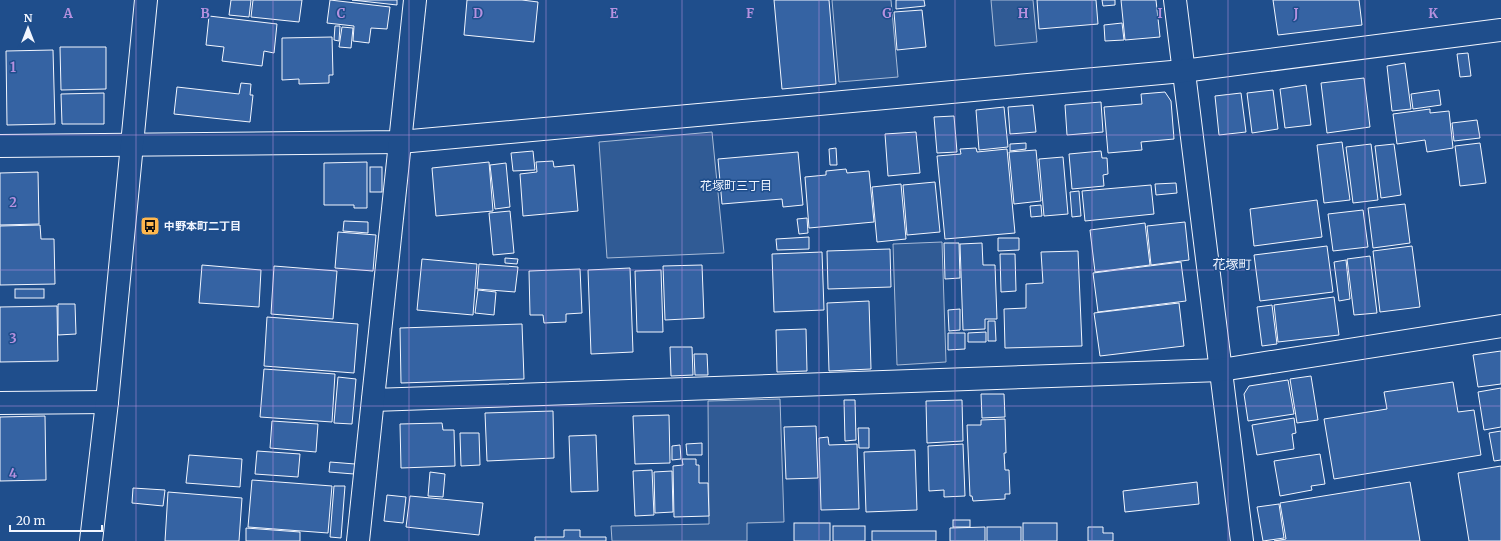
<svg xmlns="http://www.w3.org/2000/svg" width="1501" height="541" viewBox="0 0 1501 541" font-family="Merriweather,'Noto Sans JP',serif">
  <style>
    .green { fill: #305b95; stroke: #a8bbd7 }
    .building { fill: #3563a3; stroke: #f2f6ff }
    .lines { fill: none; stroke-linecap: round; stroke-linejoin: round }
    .minor-casing { stroke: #f2f6ff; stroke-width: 24 }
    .minor { stroke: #1f4e8c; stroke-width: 22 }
    .grid { fill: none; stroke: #b691df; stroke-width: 1; stroke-opacity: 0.55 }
    .labels { text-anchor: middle; stroke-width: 3; stroke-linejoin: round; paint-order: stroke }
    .poi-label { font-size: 11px; font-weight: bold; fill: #f2f6ff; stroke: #1f4e8c; text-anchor: start }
    .neighbourhood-label { font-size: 12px; fill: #f2f6ff; stroke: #1f4e8c }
    .quarter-label { font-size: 13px; fill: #f2f6ff; stroke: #1f4e8c }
    .grid-label { font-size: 13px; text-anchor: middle; font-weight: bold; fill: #b691df; stroke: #1f4e8c; stroke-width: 3; stroke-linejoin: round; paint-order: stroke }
  </style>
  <rect width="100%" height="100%" fill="#1f4e8c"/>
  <g class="green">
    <polygon points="832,0 891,0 898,77 839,82"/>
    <polygon points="991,0 1033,0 1037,42 995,46"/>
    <polygon points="712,132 724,253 607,258 599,142"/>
    <polygon points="942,242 946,362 897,365 893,244"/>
    <polygon points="780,399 784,522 747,523 747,541 612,541 611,526 709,524 708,401"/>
  </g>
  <g class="building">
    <polygon points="231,0 251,0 249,17 229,15"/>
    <polygon points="253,0 302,0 299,22 251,17"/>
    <polygon points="330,0 390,7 387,29 371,28 369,43 353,41 354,26 327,23"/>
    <polygon points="352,0 397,0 397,5"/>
    <polygon points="467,0 522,0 538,2 534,42 464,35"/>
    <polygon points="774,0 829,0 836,84 782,89"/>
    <polygon points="896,0 924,0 925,6 896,9"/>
    <polygon points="1037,0 1096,0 1098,24 1039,29"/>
    <polygon points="1102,0 1115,0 1115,5 1103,6"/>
    <polygon points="1121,0 1156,0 1160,37 1125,40"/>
    <polygon points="1273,0 1359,0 1362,25 1278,35"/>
    <polygon points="922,10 926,47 897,50 894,12"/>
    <polygon points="209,16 277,24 274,53 264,51 262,66 222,61 224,47 206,45"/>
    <polygon points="1122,23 1124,40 1105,41 1104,25"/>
    <polygon points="335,26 340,26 339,41 334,40"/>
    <polygon points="342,27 353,28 351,48 339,47"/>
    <polygon points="332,37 333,75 329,75 329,83 299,84 299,79 282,80 282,38"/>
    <polygon points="60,47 106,47 106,89 61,90"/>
    <polygon points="53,50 55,124 7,125 6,51"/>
    <polygon points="1468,53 1471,76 1460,77 1457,54"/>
    <polygon points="1405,63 1411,109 1392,111 1387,66"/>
    <polygon points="1364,78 1370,127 1327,133 1321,83"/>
    <polygon points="241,83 251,84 250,95 253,95 250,122 174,114 177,87 239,94"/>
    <polygon points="1306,85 1311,125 1285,128 1280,89"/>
    <polygon points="1273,90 1278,129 1252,133 1247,93"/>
    <polygon points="1439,90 1441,105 1413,109 1411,94"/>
    <polygon points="1165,92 1171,101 1174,139 1141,142 1142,150 1108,153 1104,107 1142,104 1141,94"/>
    <polygon points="104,93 104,124 62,124 61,94"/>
    <polygon points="1241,93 1246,132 1219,135 1215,96"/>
    <polygon points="1101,102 1103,132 1067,135 1065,105"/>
    <polygon points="1033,105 1036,132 1010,134 1008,107"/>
    <polygon points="1004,107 1008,147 979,150 976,110"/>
    <polygon points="1430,109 1430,113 1449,111 1453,148 1427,152 1425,140 1397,144 1393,114"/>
    <polygon points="954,116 957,152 937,153 934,117"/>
    <polygon points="1477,120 1480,138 1454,141 1452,123"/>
    <polygon points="916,132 920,173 888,176 885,134"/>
    <polygon points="1342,142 1350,200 1324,203 1317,145"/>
    <polygon points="1026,143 1026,149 1010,151 1010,144"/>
    <polygon points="1480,143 1486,183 1460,186 1455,146"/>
    <polygon points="1371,144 1378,200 1353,203 1346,147"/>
    <polygon points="1394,144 1401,195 1381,198 1375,146"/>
    <polygon points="836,148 837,165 830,165 829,149"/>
    <polygon points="976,148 977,152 1007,149 1015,233 945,239 937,156 961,154 960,149"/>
    <polygon points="1036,150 1041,201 1014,204 1009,152"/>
    <polygon points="533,151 535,170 513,171 511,153"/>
    <polygon points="1101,151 1102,158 1107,158 1108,174 1103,175 1104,186 1072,189 1069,154"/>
    <polygon points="798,152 803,205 783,207 782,199 722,204 718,159"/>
    <polygon points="1063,157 1068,214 1044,216 1039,159"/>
    <polygon points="553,161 554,167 574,165 578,211 523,216 520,174 537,172 536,162"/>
    <polygon points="367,162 367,208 354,208 354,205 324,205 324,163"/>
    <polygon points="489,162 493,211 436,216 432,168"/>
    <polygon points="506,163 510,207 495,209 490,165"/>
    <rect x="370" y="167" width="12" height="25"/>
    <polygon points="846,169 847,173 869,171 874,222 809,228 805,177 826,175 826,171"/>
    <polygon points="38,172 39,224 0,225 0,173"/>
    <polygon points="935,182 940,232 907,235 903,185"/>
    <polygon points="1176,183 1177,193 1156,195 1155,184"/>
    <polygon points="901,184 906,239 877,242 872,187"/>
    <polygon points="1151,185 1154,214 1085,221 1082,191"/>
    <polygon points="1079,191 1081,216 1072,217 1070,192"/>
    <polygon points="1317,200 1322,237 1254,246 1250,209"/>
    <polygon points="1405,204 1410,243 1373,248 1368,208"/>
    <polygon points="1041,205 1042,216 1031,217 1030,206"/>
    <polygon points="1363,210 1368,247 1333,251 1328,214"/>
    <polygon points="510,211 514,253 493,255 489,213"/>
    <polygon points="807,218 808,233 799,234 797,219"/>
    <polygon points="344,221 368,222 368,233 343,231"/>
    <polygon points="1185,222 1189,260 1151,265 1147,226"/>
    <polygon points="1145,223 1150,265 1095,272 1090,230"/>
    <polygon points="40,225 41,239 54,239 55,284 0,285 0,226"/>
    <polygon points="338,232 376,235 373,271 335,268"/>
    <polygon points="809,237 809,249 777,250 776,239"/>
    <polygon points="998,238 1019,238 1019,250 998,251"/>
    <polygon points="944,243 959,243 960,278 945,279"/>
    <polygon points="982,243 983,265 995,265 997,319 985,319 985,329 963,330 960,244"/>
    <polygon points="1327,246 1333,292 1260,301 1254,255"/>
    <polygon points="1412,246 1420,307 1380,312 1373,251"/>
    <polygon points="890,249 891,287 828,289 827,251"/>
    <polygon points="1078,251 1082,346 1005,348 1004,309 1026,308 1026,284 1043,283 1041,252"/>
    <polygon points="822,252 824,310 774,312 772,254"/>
    <polygon points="1000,254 1015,254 1016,291 1001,292"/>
    <polygon points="1370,256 1377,313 1354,315 1347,259"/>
    <polygon points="505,258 518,259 517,264 505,263"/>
    <polygon points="422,259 477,264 473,315 417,310"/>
    <polygon points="1346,260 1350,299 1339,301 1334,262"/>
    <polygon points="1181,262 1186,301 1098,312 1093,273"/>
    <polygon points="479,264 518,267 515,292 477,289"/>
    <polygon points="202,265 261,270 259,307 199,303"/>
    <polygon points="702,265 704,318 665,320 663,266"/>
    <polygon points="274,266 337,271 333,319 271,314"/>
    <polygon points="630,268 633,352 591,354 588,270"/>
    <polygon points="580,269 582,313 566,314 566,322 544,323 543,315 530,315 529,271"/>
    <polygon points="661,270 663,332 637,332 635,271"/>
    <rect x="15" y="289" width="29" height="9"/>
    <polygon points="478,290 496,292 494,315 475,313"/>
    <polygon points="1334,297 1339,335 1278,342 1274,305"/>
    <polygon points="869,301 871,369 829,371 827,303"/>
    <polygon points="1179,303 1184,346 1100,356 1094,313"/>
    <polygon points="58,304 75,304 76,334 58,335"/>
    <polygon points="1272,305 1277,344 1262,346 1257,307"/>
    <polygon points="57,306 58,361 0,362 0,307"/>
    <polygon points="960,309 960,330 949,331 948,310"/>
    <polygon points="267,317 358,324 354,373 264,366"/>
    <polygon points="988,321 995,321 996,341 988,341"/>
    <polygon points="522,324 524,379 401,383 400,328"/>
    <polygon points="806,329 807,371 777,372 776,330"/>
    <polygon points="986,332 986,342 968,342 968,333"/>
    <polygon points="948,333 965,333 965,349 948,350"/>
    <polygon points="670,347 692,347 693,375 671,376"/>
    <polygon points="1501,351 1501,384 1478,387 1473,355"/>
    <polygon points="694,354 707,354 708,375 695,375"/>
    <polygon points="264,369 335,374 332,422 260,417"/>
    <polygon points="1311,376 1318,420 1297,423 1290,379"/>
    <polygon points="338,377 356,379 352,424 334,423"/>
    <polygon points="1288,380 1294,414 1248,421 1244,394 1249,386"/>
    <polygon points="1453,382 1458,412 1474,410 1481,455 1334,479 1324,419 1387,409 1384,392"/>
    <polygon points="1501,388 1501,427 1484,430 1478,392"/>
    <polygon points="981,394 1004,394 1005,417 982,418"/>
    <polygon points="844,400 855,400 856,440 845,441"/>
    <polygon points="962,400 963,441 927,443 926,401"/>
    <polygon points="553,411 554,458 487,461 485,413"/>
    <polygon points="669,415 670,463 635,464 633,416"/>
    <polygon points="45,416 46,480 0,481 0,417"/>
    <polygon points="1294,418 1296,433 1292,434 1294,449 1257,455 1252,425"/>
    <polygon points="1005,419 1006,453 1004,453 1005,470 1009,470 1010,494 1005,494 1005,499 973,501 972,496 970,496 967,425 981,425 981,420"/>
    <polygon points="272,421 318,424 316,452 270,448"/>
    <polygon points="442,423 443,430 454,430 455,466 401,468 400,424"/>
    <polygon points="816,426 818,478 786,479 784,427"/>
    <polygon points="858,428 869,428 869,448 859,448"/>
    <polygon points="1501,431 1501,460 1494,461 1489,433"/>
    <polygon points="460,433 479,433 480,465 461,466"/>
    <polygon points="596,435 598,491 571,492 569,436"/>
    <polygon points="828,437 829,445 857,444 859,509 821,510 819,438"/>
    <polygon points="702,443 702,455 687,455 686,444"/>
    <polygon points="963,444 965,496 944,497 944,490 929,491 928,446"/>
    <polygon points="680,445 681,459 672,460 672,446"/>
    <polygon points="915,450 917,510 866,512 864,452"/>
    <polygon points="257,451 300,454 298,477 255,474"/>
    <polygon points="1320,454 1325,484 1311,486 1312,490 1280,496 1274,461"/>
    <polygon points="189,455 242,459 240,487 186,483"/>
    <polygon points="682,459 696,459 696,465 699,465 699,483 708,483 709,516 674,517 673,466 683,465"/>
    <polygon points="330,462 355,464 354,474 329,472"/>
    <polygon points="1501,466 1501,541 1469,541 1458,473"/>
    <polygon points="652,470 654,515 635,516 633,471"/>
    <polygon points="672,471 673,512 655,513 654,472"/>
    <polygon points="430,472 445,474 443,497 428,496"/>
    <polygon points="252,480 332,486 328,533 248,527"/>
    <polygon points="1197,482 1199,504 1125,512 1123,491"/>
    <polygon points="1410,482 1420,541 1274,541 1286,539 1280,503"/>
    <polygon points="334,486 345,486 341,538 330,537"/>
    <polygon points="133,488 165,490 163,506 132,503"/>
    <polygon points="168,492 242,498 239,541 165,541"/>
    <polygon points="387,495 406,497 403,523 384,521"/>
    <polygon points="410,496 483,503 479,535 406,527"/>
    <polygon points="1279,504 1284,538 1263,541 1257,507"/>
    <rect x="953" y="520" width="17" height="7"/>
    <rect x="794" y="523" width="36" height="18"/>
    <rect x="1023" y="523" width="34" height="18"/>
    <rect x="833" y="526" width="32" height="15"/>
    <polygon points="985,527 985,541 950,541 950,528"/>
    <rect x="987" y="527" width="34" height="14"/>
    <polygon points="1088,527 1103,527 1103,533 1113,533 1113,541 1088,541"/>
    <polygon points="246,528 300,532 300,541 246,541"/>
    <polygon points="564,530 580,530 580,537 606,537 606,541 535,541 535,537 564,537"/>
    <rect x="872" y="531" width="64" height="10"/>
  </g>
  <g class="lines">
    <g class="minor-casing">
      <g id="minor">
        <polyline points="1175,0 1242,541"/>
        <polyline points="0,146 400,142 1183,71 1501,30"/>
        <polyline points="373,400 1221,370 1501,326"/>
        <polyline points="0,403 107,402"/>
        <polyline points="91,541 107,402 146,0"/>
        <polyline points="358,541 415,0"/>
      </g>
    </g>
    <use href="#minor" class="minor"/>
  </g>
  <path class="grid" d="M 136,0 L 136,541M 273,0 L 273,541M 409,0 L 409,541M 546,0 L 546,541M 682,0 L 682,541M 819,0 L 819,541M 955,0 L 955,541M 1092,0 L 1092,541M 1228,0 L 1228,541M 1365,0 L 1365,541M 0,135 L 1501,135M 0,270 L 1501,270M 0,406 L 1501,406"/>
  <defs>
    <g id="bus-square" transform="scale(1)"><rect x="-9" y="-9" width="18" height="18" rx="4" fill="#ffb74d" stroke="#1f4e8c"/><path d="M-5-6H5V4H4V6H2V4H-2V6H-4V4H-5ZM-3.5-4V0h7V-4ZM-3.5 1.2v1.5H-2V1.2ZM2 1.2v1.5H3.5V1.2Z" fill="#111"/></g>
  </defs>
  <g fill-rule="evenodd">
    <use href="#bus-square" x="150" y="226"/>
  </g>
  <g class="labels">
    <g class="poi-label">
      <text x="164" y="230">中野本町二丁目</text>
    </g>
    <g class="neighbourhood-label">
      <text x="736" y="190">花塚町三丁目</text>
    </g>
    <g class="quarter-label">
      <text x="1232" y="269">花塚町</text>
    </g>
  </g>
  <g class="grid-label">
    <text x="68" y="18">A</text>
    <text x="205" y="18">B</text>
    <text x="341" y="18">C</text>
    <text x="478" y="18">D</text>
    <text x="614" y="18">E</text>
    <text x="750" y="18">F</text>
    <text x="887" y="18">G</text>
    <text x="1023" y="18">H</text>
    <text x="1160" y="18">I</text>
    <text x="1296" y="18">J</text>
    <text x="1433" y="18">K</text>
    <text x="13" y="72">1</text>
    <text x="13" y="207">2</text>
    <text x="13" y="343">3</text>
    <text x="13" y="478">4</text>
  </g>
  <g transform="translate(28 28)" stroke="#1f4e8c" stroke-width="3" paint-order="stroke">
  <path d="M0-3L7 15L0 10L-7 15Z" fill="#f2f6ff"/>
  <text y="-6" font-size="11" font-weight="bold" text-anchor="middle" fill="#f2f6ff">N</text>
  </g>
  <path d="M10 525v6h92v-6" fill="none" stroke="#f2f6ff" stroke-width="2"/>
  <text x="16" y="525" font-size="12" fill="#f2f6ff" stroke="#1f4e8c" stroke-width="3" paint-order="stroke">20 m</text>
</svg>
